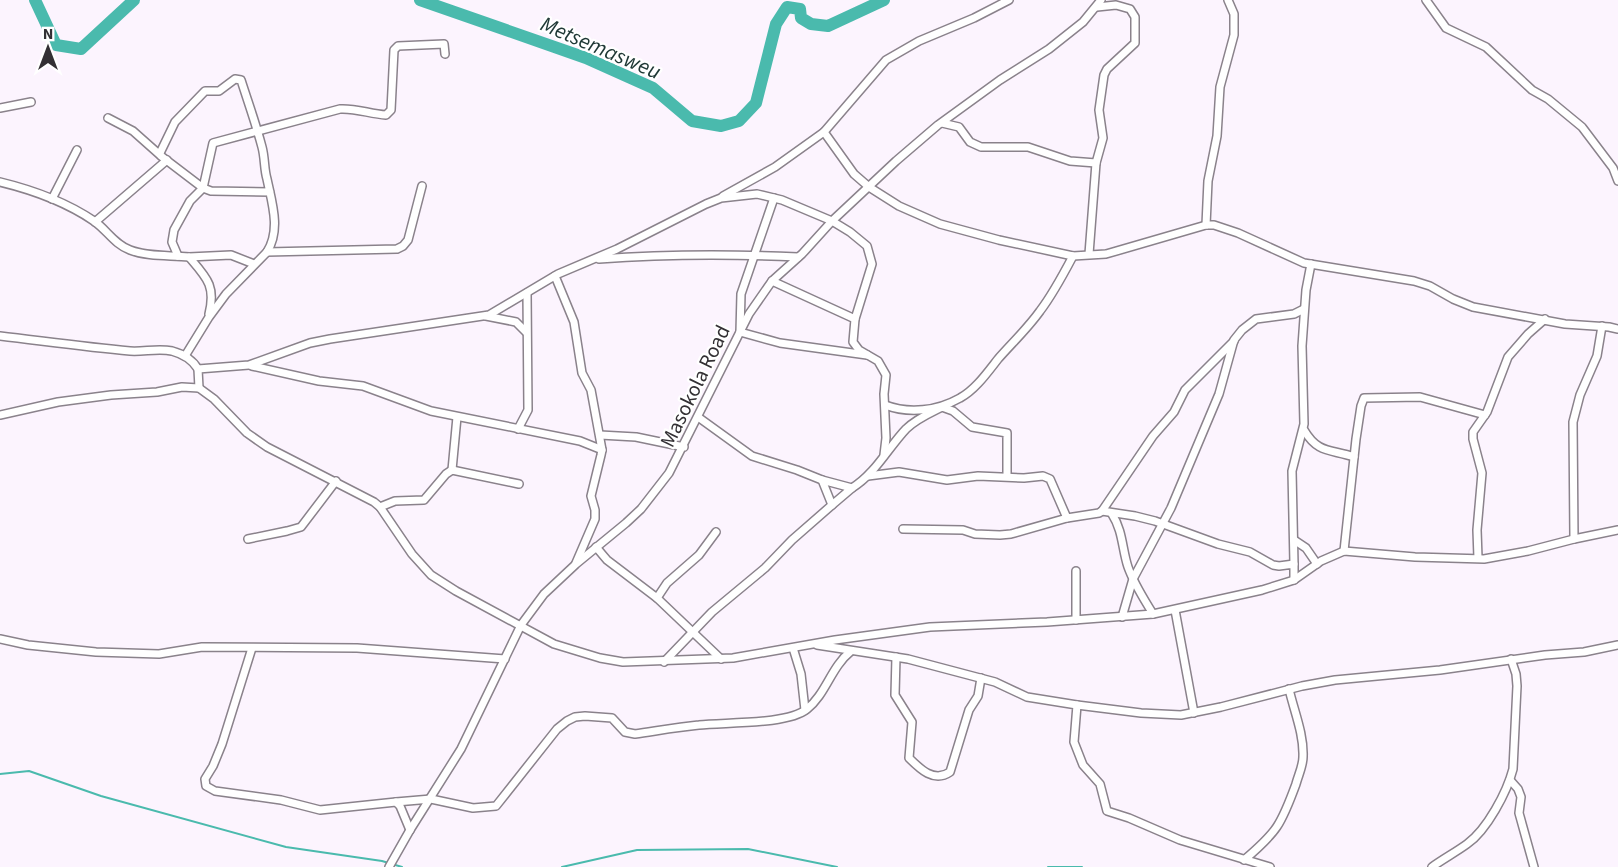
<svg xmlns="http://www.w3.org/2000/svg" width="1618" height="867" viewBox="0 0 1618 867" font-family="'Source Sans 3',sans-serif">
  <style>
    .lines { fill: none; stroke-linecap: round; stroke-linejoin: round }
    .stream { stroke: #4abaad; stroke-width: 2 }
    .river { stroke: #4abaad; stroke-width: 12 }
    .minor-casing { stroke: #8a828b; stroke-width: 10 }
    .minor { stroke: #fff; stroke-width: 7 }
    .labels { text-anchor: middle; stroke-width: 4.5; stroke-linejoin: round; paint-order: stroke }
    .street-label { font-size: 21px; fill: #333034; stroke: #fff }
    .water-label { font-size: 22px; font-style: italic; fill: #203936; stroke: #fff }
  </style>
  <rect width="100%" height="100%" fill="#fcf4fe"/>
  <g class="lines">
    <g class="stream">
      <polyline points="0,774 29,771 101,796 286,847 382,861 402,867"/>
      <polyline points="562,867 637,850 748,849 837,867"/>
      <polyline points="1048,867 1082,867"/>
    </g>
    <g class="river">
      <polyline points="35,0 56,45 81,49 134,0"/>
      <polyline points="420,0 586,58 653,88 692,121 721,126 739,121 756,103 776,24 787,7 800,9 801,18 811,24 828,26 884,0"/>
    </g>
    <g class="minor-casing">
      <g id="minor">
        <polyline points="1009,0 974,18 919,41 886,60 824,132 854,174 869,187 899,206 940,224 999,240 1073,256 1106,254 1206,225 1214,225 1238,233 1304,263 1414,281 1430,286 1453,299 1473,307 1565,324 1609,327 1618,329"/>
        <polyline points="1426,0 1446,28 1486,47 1532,90 1548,99 1582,127 1613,168 1618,181"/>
        <polyline points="0,108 31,102"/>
        <polyline points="108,118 133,131 160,155"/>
        <polyline points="942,123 959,127 970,142 981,147 1028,147 1070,161 1096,163"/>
        <path d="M 0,182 C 33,190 66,202 94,221 C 107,230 114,244 130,250 C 148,257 170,255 189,257 C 207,278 216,286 209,314"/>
        <polyline points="723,196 775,167 824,132"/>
        <polyline points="774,198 741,294 740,332 780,343 867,355"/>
        <polyline points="52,199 77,150"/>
        <polyline points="95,222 167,160"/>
        <polyline points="1206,225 1208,181 1217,136 1220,87 1234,35 1234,14 1228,0"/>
        <polyline points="267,252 397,249 403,246 408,240 422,186"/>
        <polyline points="1089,254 1096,163 1103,138 1099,110 1104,75 1107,69 1135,43 1135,17 1130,9 1116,5 1097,7"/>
        <path d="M 178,256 L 172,242 L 174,230 L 190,201 L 203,188 L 213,143 L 340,109 C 356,108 370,114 386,115 L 391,110 L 394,50 L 398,46 L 444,44 L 445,54"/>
        <polyline points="189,257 231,255 254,264"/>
        <path d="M 599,259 C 666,254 731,254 798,257"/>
        <polyline points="555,276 574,322 582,373 591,390 602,450"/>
        <polyline points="772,281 855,319 853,342 859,350 878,361 886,375 884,394 886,438 884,455"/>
        <polyline points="486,316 516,322 526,332"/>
        <path d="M 0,336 C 43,341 86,347 130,351 C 144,352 158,348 172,351 C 183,354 192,359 198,369"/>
        <path d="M 185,356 L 209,317 L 226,294 L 267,252 C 281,230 272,203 267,179 C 264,169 265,158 262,147 C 256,124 248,102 241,80 L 235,79 L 219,91 L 205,91 L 175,122 L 160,153 L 161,156 L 203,188 L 211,191 L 270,192"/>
        <polyline points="252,366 319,381 363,386 431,411 580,441 600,449 602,450 601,455 591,496 595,510 595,519 576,563"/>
        <polyline points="199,388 198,369 249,365 310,343 330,339 489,315 558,274 617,249 706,204 721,198 757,194 782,200 832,221 850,232 867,246 872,264 855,319"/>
        <path d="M 885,405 C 909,414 937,411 960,398 C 975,390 987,373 998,359 C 1012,343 1028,328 1040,311 C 1053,294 1063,275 1073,256"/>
        <polyline points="0,415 58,402 111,395 157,392 182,387 199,388 214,399 247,433 267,447 374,502 380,507 412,554 431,575 456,591 554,644 600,658 623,662 733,658 835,640 930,627 1047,622 1153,614 1262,590 1294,580 1321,561 1344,551 1415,557 1484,559 1528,551 1574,539 1618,530"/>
        <polyline points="518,429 528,410 527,293"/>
        <path d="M 1304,430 C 1318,454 1331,449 1354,457"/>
        <polyline points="600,435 636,437 684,447"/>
        <polyline points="452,470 457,417"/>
        <polyline points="868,476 899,472 947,480 978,476 1024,478 1043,476 1050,479 1067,518 1099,513 1102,511 1135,516 1155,521 1218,544 1250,552 1273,565 1279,566 1294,564 1294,580"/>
        <polyline points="822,480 852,488 832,505"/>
        <path d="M 852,488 C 875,474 888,448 906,429 C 916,419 930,413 942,407 L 953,411 L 972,427 L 1007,433 L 1007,476"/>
        <polyline points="380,507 395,501 424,500 446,474 452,470 519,484"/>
        <polyline points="1102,511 1153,436 1174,412 1185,390 1234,341"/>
        <path d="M 1112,514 C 1123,531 1122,549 1128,567 C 1134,584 1144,599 1153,614"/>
        <polyline points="903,529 963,530 975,534 1000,535 1011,534 1067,518"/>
        <polyline points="248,539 287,531 301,527 336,481"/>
        <polyline points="1574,539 1573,422 1580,395 1597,356 1602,326"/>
        <polyline points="1294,540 1306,548 1317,564"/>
        <polyline points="596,547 607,560 657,598 721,659"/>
        <polyline points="1344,551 1356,439 1361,406 1364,398 1420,397 1485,415"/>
        <polyline points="1478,558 1477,530 1482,473 1473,439 1473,432 1487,412 1508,357 1528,334 1545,319"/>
        <polyline points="1294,564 1292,471 1304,424 1302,346 1306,290 1311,264"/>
        <polyline points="657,598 667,583 699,555 716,532"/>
        <polyline points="1175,610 1194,713"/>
        <polyline points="1122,617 1133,579 1171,508 1219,394 1234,340 1242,330 1256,319 1294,314 1304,309"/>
        <polyline points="1076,620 1076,571"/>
        <polyline points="0,639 28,645 96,652 159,654 202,647 357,648 505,659"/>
        <polyline points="817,645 908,659 995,682 1027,697 1077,705 1074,742 1083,765 1100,784 1107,811 1129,818 1180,840 1270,867"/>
        <polyline points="252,648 222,744 213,766 205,779 206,786 215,791 281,800 320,810 396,802 400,806 410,830"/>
        <polyline points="793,648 801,674 805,710"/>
        <path d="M 896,657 L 895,695 L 912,722 L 909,758 C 920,769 934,783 950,772 L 969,710 L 978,696 L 981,678"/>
        <polyline points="664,662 712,612 765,568 792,540 832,505 822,480 797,470 752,456 698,417"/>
        <polyline points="1077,705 1141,713 1181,715 1221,707 1302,686 1335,680 1440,670 1545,655 1584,652 1618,645"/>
        <polyline points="1510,780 1518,789 1521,797 1519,813 1534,867"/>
        <path d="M 396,802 L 431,799 L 473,808 L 496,806 L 557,729 L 567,721 L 575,717 L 585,716 L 612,718 L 625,732 L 635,734 C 656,731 677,727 699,725 C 725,722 787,725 807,709 C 826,694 831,667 851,651"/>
        <path d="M 1244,860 C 1277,832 1281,825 1296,784 C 1298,776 1303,766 1303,757 C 1304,734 1294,711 1289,689"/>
        <polyline points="389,867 410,830 461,749 521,625 544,594 576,564 626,523 641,509 669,473 749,314 772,281 802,254 832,221 896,161 938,125 1000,80 1049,49 1083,22 1101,0"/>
        <path d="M 1432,867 C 1443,859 1456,852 1467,844 C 1487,830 1507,792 1513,769 L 1517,686 L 1516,674 L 1511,659"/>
      </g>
    </g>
    <use href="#minor" class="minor"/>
  </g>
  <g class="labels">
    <g class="street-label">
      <text transform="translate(695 386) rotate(-64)" y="7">Masokola Road</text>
    </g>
    <g class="water-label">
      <text transform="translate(601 47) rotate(23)" y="8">Metsemasweu</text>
    </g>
  </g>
  <g transform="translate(48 48)" stroke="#ffffff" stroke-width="4.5" paint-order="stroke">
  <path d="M0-4.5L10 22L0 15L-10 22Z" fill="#333034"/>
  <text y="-9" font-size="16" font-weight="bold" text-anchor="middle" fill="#333034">N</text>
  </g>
</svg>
